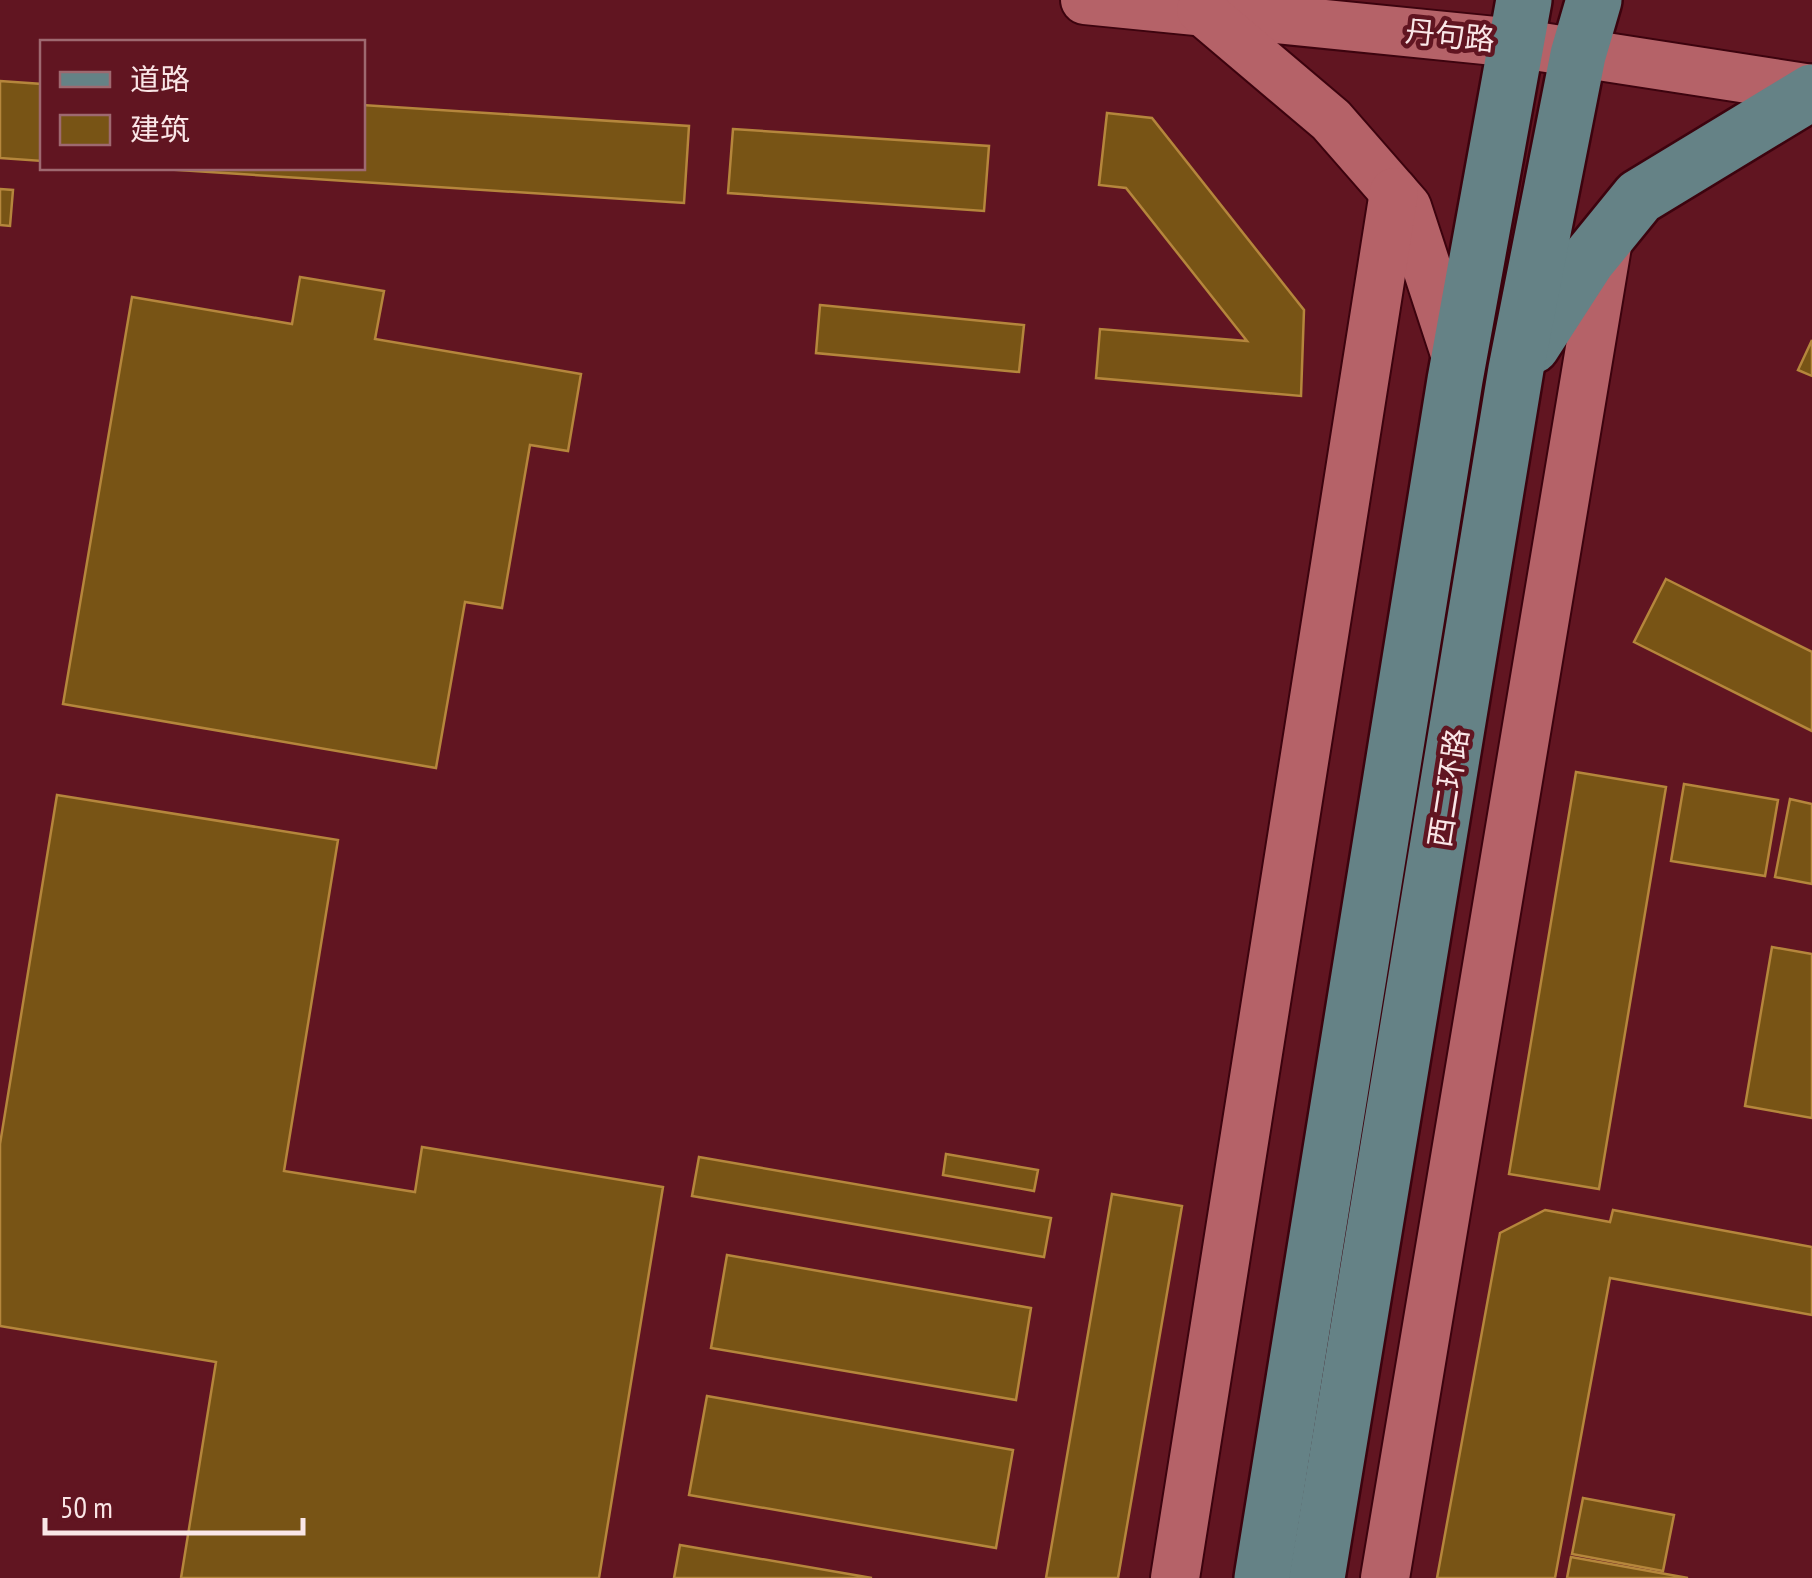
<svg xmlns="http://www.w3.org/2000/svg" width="1812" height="1578" viewBox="0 0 1812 1578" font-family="'PT Sans Narrow','Noto Sans SC',sans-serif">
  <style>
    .building { fill: #785415; stroke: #b5863c; stroke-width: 2.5 }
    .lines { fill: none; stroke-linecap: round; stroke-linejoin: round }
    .minor-casing { stroke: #3c030e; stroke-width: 52 }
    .major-casing { stroke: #3c030e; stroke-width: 60 }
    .minor { stroke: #b56268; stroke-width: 48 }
    .major { stroke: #658286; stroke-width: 55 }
    .labels { text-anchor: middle; stroke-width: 9; stroke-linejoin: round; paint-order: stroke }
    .street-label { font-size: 30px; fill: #fae6e7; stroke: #611521 }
  </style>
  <rect width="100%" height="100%" fill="#611521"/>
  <g class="building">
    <polygon points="0,81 42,84 42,161 0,158"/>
    <polygon points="362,105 689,126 684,203 147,168 362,168"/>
    <polygon points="1107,113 1152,118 1304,310 1301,396 1096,378 1100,329 1247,341 1126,188 1099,185"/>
    <polygon points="733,129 989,146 984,211 728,193"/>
    <polygon points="0,189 13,190 10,226 0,225"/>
    <polygon points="300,277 384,291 375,339 581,374 568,451 530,445 502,608 465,602 436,768 63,704 132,297 292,324"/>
    <polygon points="820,305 1024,325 1019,372 816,353"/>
    <polygon points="1812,340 1812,376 1798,370"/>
    <polygon points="1666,579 1812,652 1812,731 1634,642"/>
    <polygon points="1576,772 1666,787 1599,1189 1509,1174"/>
    <polygon points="1684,784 1778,800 1765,876 1671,861"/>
    <polygon points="57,795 338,840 284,1171 415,1192 422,1147 663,1187 599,1578 181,1578 216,1362 0,1326 0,1144"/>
    <polygon points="1790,799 1812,804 1812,884 1775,877"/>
    <polygon points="1772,947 1812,954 1812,1118 1745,1106"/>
    <polygon points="946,1154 1038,1170 1034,1191 943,1175"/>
    <polygon points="699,1157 1051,1218 1044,1257 692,1196"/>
    <polygon points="1112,1194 1182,1206 1118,1578 1046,1578"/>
    <polygon points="1545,1210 1610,1222 1613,1210 1812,1247 1812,1315 1610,1278 1555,1578 1437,1578 1500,1233"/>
    <polygon points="727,1255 1031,1308 1016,1400 711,1348"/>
    <polygon points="707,1396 1013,1450 996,1548 689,1495"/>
    <polygon points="1583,1498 1674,1515 1663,1571 1572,1554"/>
    <polygon points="680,1545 872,1578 674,1578"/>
    <polygon points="1571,1557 1688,1578 1567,1578"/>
  </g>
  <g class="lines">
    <g class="minor-casing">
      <g id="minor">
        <polyline points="1085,0 1515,43 1812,89"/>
        <polyline points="1201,10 1331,120 1407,207 1458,363"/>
        <polyline points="1175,1578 1394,192"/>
        <polyline points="1385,1578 1609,234"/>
      </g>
    </g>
    <g class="major-casing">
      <g id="major">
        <polyline points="1532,346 1587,261 1639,197 1812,92"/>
        <polyline points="1262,1578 1455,380 1524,0"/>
        <polyline points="1317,1578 1516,369 1578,55 1594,0"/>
      </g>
    </g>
    <use href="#minor" class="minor"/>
    <use href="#major" class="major"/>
  </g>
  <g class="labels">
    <g class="street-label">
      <text transform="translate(1450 36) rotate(6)" y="10">丹句路</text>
      <text transform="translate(1449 788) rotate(-81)" y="10">西二环路</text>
    </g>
  </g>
  <rect x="40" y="40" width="325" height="130" fill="#611521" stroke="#9e6970" stroke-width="2.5"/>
  <rect x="60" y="72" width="50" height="15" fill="#658286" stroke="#9e6970" stroke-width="2.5"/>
  <text x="130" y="90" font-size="30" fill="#fae6e7">道路</text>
  <rect x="60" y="115" width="50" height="30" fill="#785415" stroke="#9e6970" stroke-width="2.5"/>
  <text x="130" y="140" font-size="30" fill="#fae6e7">建筑</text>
  <path d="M45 1518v15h258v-15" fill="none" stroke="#fae6e7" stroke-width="5"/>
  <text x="60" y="1518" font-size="30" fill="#fae6e7" stroke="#611521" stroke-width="8" paint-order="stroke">50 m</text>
</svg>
